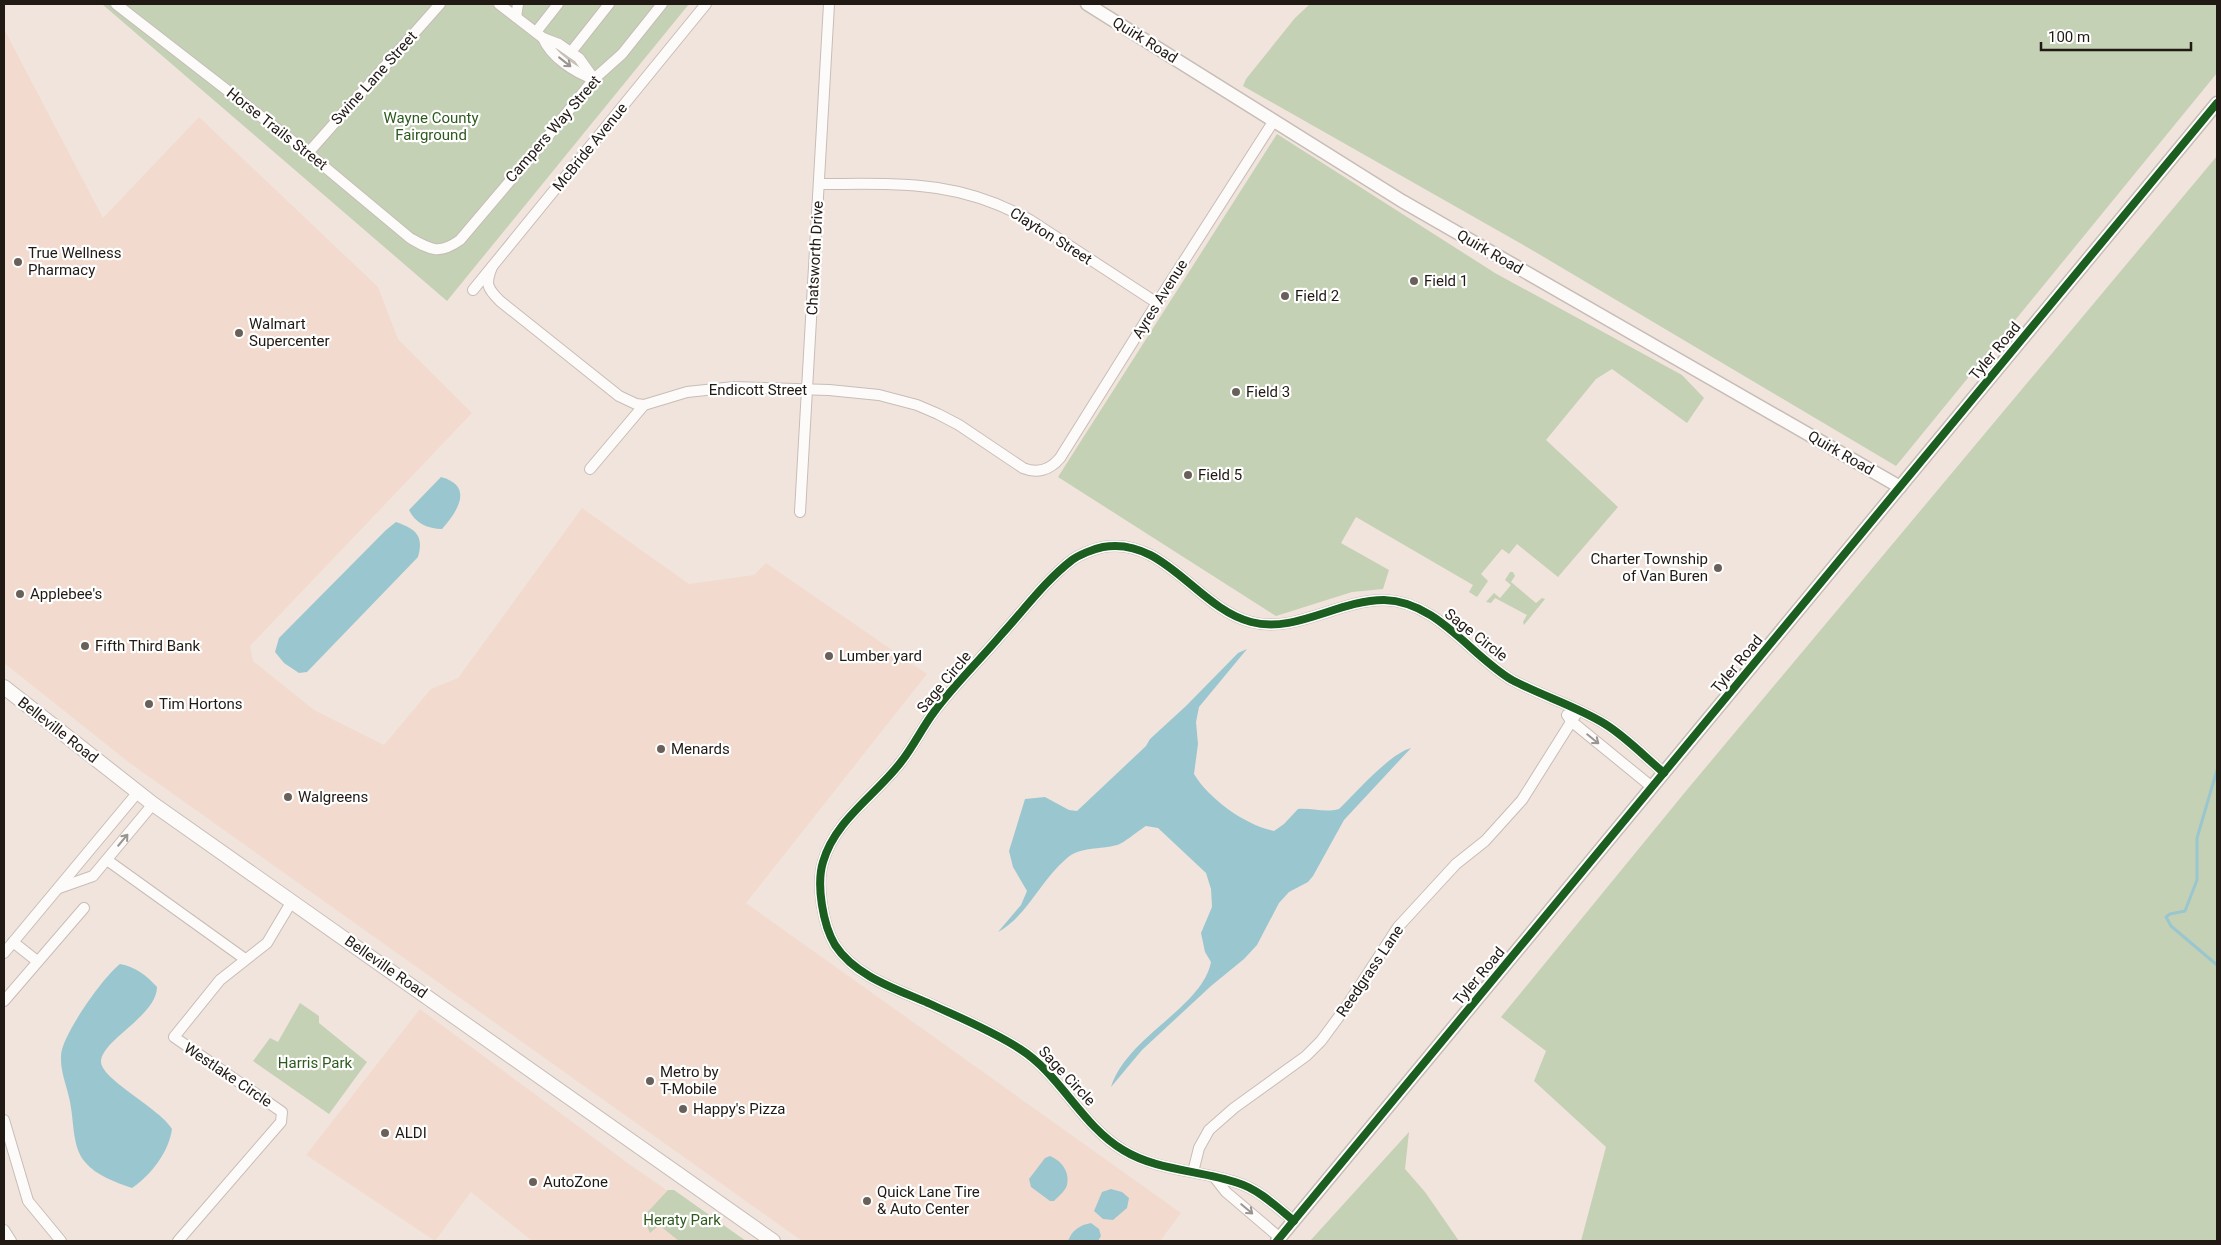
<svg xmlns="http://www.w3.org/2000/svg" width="2221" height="1245" viewBox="0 0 2221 1245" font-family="Roboto,sans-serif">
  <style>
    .built { fill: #f2dbce }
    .green { fill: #c4d1b5 }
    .water { fill: #9ac7cf }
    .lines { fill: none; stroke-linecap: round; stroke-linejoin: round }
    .stream { stroke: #9ac7cf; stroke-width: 3 }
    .minor-casing { stroke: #c7bdb7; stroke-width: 12 }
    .tertiary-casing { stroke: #c7bdb7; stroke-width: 15 }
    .secondary-casing { stroke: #c7bdb7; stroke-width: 16 }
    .minor { stroke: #fdfbfa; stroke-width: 10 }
    .tertiary { stroke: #fdfbfa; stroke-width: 12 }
    .secondary { stroke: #fdfbfa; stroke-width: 14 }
    .cycleway-casing { stroke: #fff; stroke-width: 11 }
    .cycleway { stroke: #1b5e20; stroke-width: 8 }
    .oneway { stroke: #9a9592 }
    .poi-dot { fill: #6a605a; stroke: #fff; stroke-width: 2 }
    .labels { text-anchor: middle; stroke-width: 4.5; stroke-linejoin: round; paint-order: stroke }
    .street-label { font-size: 15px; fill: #211914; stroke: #fff }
    .park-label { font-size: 15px; fill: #2e5a1d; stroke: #fff }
    .poi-label { font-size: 15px; fill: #211914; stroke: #fff; text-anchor: start }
  </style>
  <rect width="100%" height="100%" fill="#f1e4dc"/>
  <g class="built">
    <polygon points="4,29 103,218 199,117 378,287 398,339 472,413 250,646 253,661 314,710 384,745 431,689 458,678 582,508 689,584 754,575 766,563 927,674 746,903 1181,1213 1160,1241 802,1241 131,764 4,663"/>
    <polygon points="420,1009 629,1164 740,1241 532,1241 471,1192 435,1241 306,1155"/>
  </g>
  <g class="green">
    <polygon points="102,4 689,4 447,301"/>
    <polygon points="1310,4 2217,4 2217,73 1896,466 1532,250 1243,86 1246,79 1295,18"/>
    <polygon points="1277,134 1495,273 1682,375 1704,398 1687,423 1612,369 1596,379 1546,440 1618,507 1558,577 1517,544 1509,554 1502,549 1481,574 1488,581 1477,597 1469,592 1473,585 1356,517 1341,543 1389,570 1383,589 1352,592 1276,616 1058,477"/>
    <polygon points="2217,156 2217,1241 1581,1241 1606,1147 1534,1081 1546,1051 1501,1017 1686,791"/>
    <polygon points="1510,572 1513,572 1515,576 1511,582 1536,603 1542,598 1545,599 1524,625 1523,622 1527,615 1495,598 1491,603 1486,602 1494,593 1500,598 1511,585 1505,580"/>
    <polygon points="300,1003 319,1016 319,1023 367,1062 329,1114 253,1061 270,1038 278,1042"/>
    <polygon points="1409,1132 1405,1169 1425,1192 1459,1241 1310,1241"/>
    <polygon points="668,1190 674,1190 746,1241 679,1241 659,1225 650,1233 643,1217"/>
  </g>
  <g class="water">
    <path d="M 441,477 C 474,486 458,511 442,529 C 428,529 415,523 409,510 Z"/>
    <path d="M 396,522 C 416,529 424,536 418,557 L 307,672 L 299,673 L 284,663 L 275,652 L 279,638 L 386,530 Z"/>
    <path d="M 1247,649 L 1199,707 L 1196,722 L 1198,744 L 1194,774 C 1209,799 1245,825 1274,831 L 1284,824 L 1298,809 C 1312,808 1325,813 1339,809 C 1357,792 1389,754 1411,748 L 1344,820 L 1313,876 L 1308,882 L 1289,892 L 1279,903 L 1257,945 L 1244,959 L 1211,986 L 1142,1050 L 1111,1087 C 1127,1036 1202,1008 1211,962 L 1205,952 L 1201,933 L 1212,907 L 1211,889 L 1206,873 L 1158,828 L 1146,826 C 1139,830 1123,844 1117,845 C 1100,850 1080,846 1066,859 C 1040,881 1028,915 998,932 L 1021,905 L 1027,891 L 1013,867 L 1009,851 L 1025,799 L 1045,797 L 1069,810 L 1077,811 L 1146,746 L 1150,739 L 1186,706 L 1238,653 Z"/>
    <path d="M 120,964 C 136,967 146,975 157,987 C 157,1016 101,1040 101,1062 C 102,1080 161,1109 172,1129 C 169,1152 151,1175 132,1188 C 115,1182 97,1176 85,1162 C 73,1148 74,1126 71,1108 C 69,1090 60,1074 61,1056 C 61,1036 104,976 120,964 Z"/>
    <path d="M 1050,1156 C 1062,1161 1070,1172 1067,1185 C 1066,1190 1058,1197 1054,1201 L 1050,1201 L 1031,1187 L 1029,1179 L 1045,1158 Z"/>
    <polygon points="1111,1189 1122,1192 1129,1198 1127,1208 1113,1220 1103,1219 1094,1211 1102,1192"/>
    <path d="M 1091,1223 L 1099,1229 L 1101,1236 L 1098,1241 L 1068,1241 C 1072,1230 1080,1225 1091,1223 Z"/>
  </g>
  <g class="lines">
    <polyline class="stream" points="2217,770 2197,838 2197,880 2185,911 2170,914 2166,917 2171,926 2217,965"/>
    <g class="minor-casing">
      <g id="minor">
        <path d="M 116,4 L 308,153 L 410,238 C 431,250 439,255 460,240 L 549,135 L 594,79 L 622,54 L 662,4"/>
        <polyline points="499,4 543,38 559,44 579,58 594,79"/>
        <polyline points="516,17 518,4"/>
        <polyline points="536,32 558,4"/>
        <path d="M 543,38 C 551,57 575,73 594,79"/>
        <polyline points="571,52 609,4"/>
        <polyline points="308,153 440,4"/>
        <path d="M 819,184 C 899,184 957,179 1030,220 L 1157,303"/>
        <path d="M 492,267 C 485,284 487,288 500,301 L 619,396 L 636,404 L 644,405 L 687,392 L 734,387 L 829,390 L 879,395 L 917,405 L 938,414 L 959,425 L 1023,468 C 1037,474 1050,470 1060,458 L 1157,303 L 1273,122"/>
        <polyline points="473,290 706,4"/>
        <polyline points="590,469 644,405"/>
        <polyline points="800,512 829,4"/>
        <polyline points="1567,715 1571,721 1652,787"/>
        <polyline points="107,860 245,959"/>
        <polyline points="59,888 93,876 153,804"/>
        <polyline points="13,942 37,961"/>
        <polyline points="4,953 138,792"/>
        <polyline points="4,1001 84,908"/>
        <polyline points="4,1120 28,1201 61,1241"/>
        <polyline points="1193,1172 1199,1148 1209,1130 1234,1108 1306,1056 1321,1041 1346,1007 1398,927 1456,864 1485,841 1522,800 1578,711"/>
        <polyline points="1215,1178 1226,1192 1280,1238"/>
        <path d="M 1294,1221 C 1277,1207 1258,1189 1238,1183 C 1200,1170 1157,1171 1123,1150 C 1082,1126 1060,1074 1020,1049 C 991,1030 958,1017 928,1003 C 896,989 855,976 835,945 C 823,925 816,885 823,862 C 835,820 875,796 901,762 C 913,747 922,728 934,712 C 954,685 979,661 1001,635 C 1024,610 1045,581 1072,560 C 1079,555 1093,549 1103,547 C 1164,536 1197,608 1251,622 C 1295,634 1338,600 1384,600 C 1437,601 1471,656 1512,680 C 1542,696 1576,706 1605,724 C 1626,737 1645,757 1664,773"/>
        <polyline points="4,1230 11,1241"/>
        <polyline points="178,1241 281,1122 282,1112 174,1037 220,980 267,943 292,901"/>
      </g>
    </g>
    <g class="tertiary-casing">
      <g id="tertiary">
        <polyline points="1087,4 1402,201 1900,487"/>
        <polyline points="1277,1241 2217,103"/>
      </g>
    </g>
    <g class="secondary-casing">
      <polyline id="secondary" points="4,687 153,804 773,1241"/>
    </g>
    <use href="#minor" class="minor"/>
    <use href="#tertiary" class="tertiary"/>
    <use href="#secondary" class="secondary"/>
    <g class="cycleway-casing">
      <g id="cycleway">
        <path d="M 1294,1221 C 1277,1207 1258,1189 1238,1183 C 1200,1170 1157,1171 1123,1150 C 1082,1126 1060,1074 1020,1049 C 991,1030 958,1017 928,1003 C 896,989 855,976 835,945 C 823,925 816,885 823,862 C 835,820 875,796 901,762 C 913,747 922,728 934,712 C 954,685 979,661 1001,635 C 1024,610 1045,581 1072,560 C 1079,555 1093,549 1103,547 C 1164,536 1197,608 1251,622 C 1295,634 1338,600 1384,600 C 1437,601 1471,656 1512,680 C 1542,696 1576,706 1605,724 C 1626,737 1645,757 1664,773"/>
        <polyline points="1277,1241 2217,103"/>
      </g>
    </g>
    <use href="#cycleway" class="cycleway"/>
  </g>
  <defs><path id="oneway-shaft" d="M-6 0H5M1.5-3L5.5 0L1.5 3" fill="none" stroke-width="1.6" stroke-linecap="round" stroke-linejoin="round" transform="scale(1.25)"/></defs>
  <g class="oneway">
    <use href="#oneway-shaft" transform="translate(565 62) rotate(38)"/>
    <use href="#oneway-shaft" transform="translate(1593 739) rotate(39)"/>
    <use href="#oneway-shaft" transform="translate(123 840) rotate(-50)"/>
    <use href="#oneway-shaft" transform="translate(1247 1209) rotate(40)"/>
  </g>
  <g class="poi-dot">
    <circle cx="18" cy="262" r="5"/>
    <circle cx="1414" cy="281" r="5"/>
    <circle cx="1285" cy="296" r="5"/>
    <circle cx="239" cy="333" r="5"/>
    <circle cx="1236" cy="392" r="5"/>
    <circle cx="1188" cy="475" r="5"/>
    <circle cx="1718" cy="568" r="5"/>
    <circle cx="20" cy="594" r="5"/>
    <circle cx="85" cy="646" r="5"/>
    <circle cx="829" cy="656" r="5"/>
    <circle cx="149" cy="704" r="5"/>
    <circle cx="661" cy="749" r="5"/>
    <circle cx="288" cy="797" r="5"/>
    <circle cx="650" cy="1081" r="5"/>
    <circle cx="683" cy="1109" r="5"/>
    <circle cx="385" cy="1133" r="5"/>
    <circle cx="533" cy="1182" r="5"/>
    <circle cx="867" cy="1201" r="5"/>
  </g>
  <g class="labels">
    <g class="street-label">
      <text transform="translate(1145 40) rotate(32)" y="5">Quirk Road</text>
      <text transform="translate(374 78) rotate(-48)" y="5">Swine Lane Street</text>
      <text transform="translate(277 129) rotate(38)" y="5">Horse Trails Street</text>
      <text transform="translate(553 129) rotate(-49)" y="5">Campers Way Street</text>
      <text transform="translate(590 147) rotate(-51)" y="5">McBride Avenue</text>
      <text transform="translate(1051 236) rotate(32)" y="5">Clayton Street</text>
      <text transform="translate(1490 252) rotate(30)" y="5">Quirk Road</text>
      <text transform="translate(815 258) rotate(-87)" y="5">Chatsworth Drive</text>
      <text transform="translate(1160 299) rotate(-58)" y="5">Ayres Avenue</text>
      <text transform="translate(1995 351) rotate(-50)" y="5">Tyler Road</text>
      <text x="758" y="395">Endicott Street</text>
      <text transform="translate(1841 453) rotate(30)" y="5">Quirk Road</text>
      <text transform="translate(1476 635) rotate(38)" y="5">Sage Circle</text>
      <text transform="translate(1737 664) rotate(-50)" y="5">Tyler Road</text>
      <text transform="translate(944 682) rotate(-50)" y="5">Sage Circle</text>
      <text transform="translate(58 730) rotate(38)" y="5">Belleville Road</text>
      <text transform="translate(386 967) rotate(35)" y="5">Belleville Road</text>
      <text transform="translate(1370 971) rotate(-56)" y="5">Reedgrass Lane</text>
      <text transform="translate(1479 976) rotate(-50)" y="5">Tyler Road</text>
      <text transform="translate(228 1075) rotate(34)" y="5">Westlake Circle</text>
      <text transform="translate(1067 1076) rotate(47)" y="5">Sage Circle</text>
    </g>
    <g class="park-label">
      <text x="431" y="123">Wayne County<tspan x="431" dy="17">Fairground</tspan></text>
      <text x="315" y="1068">Harris Park</text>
      <text x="682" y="1225">Heraty Park</text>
    </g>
    <g class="poi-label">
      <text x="28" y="258">True Wellness<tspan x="28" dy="17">Pharmacy</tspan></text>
      <text x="1424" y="286">Field 1</text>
      <text x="1295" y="301">Field 2</text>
      <text x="249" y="329">Walmart<tspan x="249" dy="17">Supercenter</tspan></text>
      <text x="1246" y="397">Field 3</text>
      <text x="1198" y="480">Field 5</text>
      <text x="1708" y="564" text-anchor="end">Charter Township<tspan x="1708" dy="17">of Van Buren</tspan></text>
      <text x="30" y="599">Applebee's</text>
      <text x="95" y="651">Fifth Third Bank</text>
      <text x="839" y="661">Lumber yard</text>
      <text x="159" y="709">Tim Hortons</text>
      <text x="671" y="754">Menards</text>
      <text x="298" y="802">Walgreens</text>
      <text x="660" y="1077">Metro by<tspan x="660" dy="17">T-Mobile</tspan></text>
      <text x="693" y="1114">Happy's Pizza</text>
      <text x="395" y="1138">ALDI</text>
      <text x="543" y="1187">AutoZone</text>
      <text x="877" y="1197">Quick Lane Tire<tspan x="877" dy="17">&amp; Auto Center</tspan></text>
    </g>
  </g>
  <rect width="2221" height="1245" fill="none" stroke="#211914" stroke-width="10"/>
  <path d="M2041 42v8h150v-8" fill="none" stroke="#211914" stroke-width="2.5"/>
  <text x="2048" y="42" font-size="15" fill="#211914" stroke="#ffffff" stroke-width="4" paint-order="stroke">100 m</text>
</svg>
